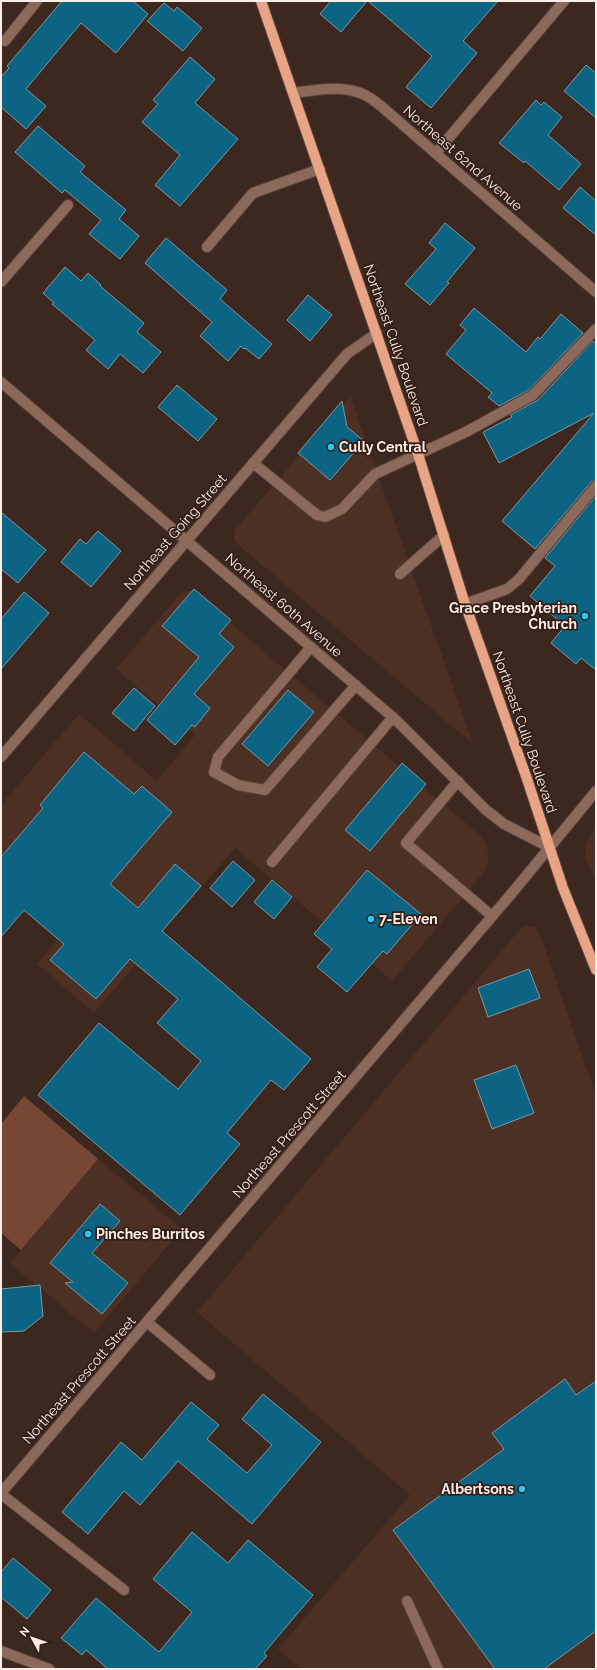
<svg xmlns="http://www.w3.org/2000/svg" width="597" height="1670" viewBox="0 0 597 1670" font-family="Raleway,sans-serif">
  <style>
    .built { fill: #4c3024 }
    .green { fill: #754734 }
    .building { fill: #0c6482; stroke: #7d98a5 }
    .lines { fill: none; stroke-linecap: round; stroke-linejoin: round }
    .minor-casing { stroke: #58443b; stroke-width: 12 }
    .major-casing { stroke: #58443b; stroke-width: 12 }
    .minor { stroke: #8b695b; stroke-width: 10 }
    .major { stroke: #e9a385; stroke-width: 10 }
    .poi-dot { fill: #28c8ff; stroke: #331e15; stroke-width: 1.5 }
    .labels { text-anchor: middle; stroke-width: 3.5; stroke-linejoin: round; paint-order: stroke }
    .street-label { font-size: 14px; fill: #fbede7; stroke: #331e15 }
    .poi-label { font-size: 14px; font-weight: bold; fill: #fbede7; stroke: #331e15; text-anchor: start }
  </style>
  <rect width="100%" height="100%" fill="#3d281f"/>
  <g class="built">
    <polygon points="350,396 473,744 236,543 234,539 235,530"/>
    <polygon points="189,591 195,593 482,837 486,844 489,858 484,872 392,981 235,848 94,1013 37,964 57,940 35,921 49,903 1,862 1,805 79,714 157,781 195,735 116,669 180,594"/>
    <polygon points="596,828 596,882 585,857 586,845 592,832"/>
    <polygon points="528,926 535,927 539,932 596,1095 596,1669 301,1669 278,1649 410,1495 197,1312 521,928"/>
    <polygon points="98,1159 182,1229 94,1333 10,1263"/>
  </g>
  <polygon class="green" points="24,1096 98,1159 21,1250 1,1233 1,1124"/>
  <g class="building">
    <polygon points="62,1 133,1 148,14 116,53 81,23 26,89 46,106 26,129 1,107 1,77 9,68 7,66"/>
    <polygon points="331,1 367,1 341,32 320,14"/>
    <polygon points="368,1 498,1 463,41 477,53 431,108 406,87 432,56"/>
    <polygon points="164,3 174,11 177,7 202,28 183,51 147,21"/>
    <polygon points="190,57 215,79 195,103 238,139 180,206 155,185 180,155 142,122 158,104 153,100"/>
    <polygon points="586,65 596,73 596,118 564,91"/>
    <polygon points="536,100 541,105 544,102 562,117 548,135 581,164 559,190 525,161 524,163 499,143"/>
    <polygon points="38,126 85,166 80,172 126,210 119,219 139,236 120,259 89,234 101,220 65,190 62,193 15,152"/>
    <polygon points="580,187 596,201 596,235 563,208"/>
    <polygon points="445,223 475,248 447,282 449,283 430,305 405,284 436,249 429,243"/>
    <polygon points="166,238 227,290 220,299 272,344 259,359 245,348 244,349 241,346 228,361 200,336 212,322 145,263"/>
    <polygon points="65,267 81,281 88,273 101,285 100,286 144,323 137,332 161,352 143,373 120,354 108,369 86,350 95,340 52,304 54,303 43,293"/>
    <polygon points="308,295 332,315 310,341 287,320"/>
    <polygon points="474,308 526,352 538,337 540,339 561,314 583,333 529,390 499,406 488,397 492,393 446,354 466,330 460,325"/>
    <polygon points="593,341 596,344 596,480 591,482 535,549 502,521 594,413 499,463 483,432 512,417 510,415 538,400"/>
    <polygon points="177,385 217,419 198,441 158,407"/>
    <polygon points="342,401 347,427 364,441 330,480 298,453"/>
    <polygon points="596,496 596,670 581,658 576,664 551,643 565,626 530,596 555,566 545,558"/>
    <polygon points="1,512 46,550 18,583 1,569"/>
    <polygon points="98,531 121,551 91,587 61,562 80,539 86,544"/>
    <polygon points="194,589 231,620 219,634 234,647 194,694 210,708 195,727 192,725 175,745 147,720 199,657 162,626"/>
    <polygon points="24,592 49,613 1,669 1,619"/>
    <polygon points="134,688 155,706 134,731 112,713"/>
    <polygon points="288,690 314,712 268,766 242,744"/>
    <polygon points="84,752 134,794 142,786 172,812 110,884 138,908 175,864 201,886 162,931 311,1059 284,1090 271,1080 227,1133 240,1144 180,1215 38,1095 99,1023 178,1089 201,1061 157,1023 178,999 130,959 96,999 50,960 64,944 24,910 1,937 1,857 43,808 40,805"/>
    <polygon points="402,763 426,784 370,851 345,830"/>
    <polygon points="233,861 255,880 232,907 210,888"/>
    <polygon points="367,870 421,914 387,954 383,951 347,992 317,967 332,949 314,934"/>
    <polygon points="272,880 292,897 274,919 254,902"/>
    <polygon points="529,969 540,998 488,1017 478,988"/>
    <polygon points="516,1065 534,1113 492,1129 474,1080"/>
    <polygon points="100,1204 120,1221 92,1253 128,1283 102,1314 65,1283 73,1282 50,1263"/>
    <polygon points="40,1285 43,1316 24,1331 1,1332 1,1289"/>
    <polygon points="565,1379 576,1395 596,1381 596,1631 544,1669 495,1669 393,1530 504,1449 492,1433"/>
    <polygon points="263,1394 321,1442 252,1524 178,1461 140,1505 124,1491 88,1534 62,1512 121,1442 142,1460 191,1402 219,1425 207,1439 247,1473 272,1445 242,1419"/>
    <polygon points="192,1532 228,1563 248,1540 313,1595 264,1653 267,1656 255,1669 108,1669 86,1650 82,1655 61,1638 96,1598 159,1652 192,1612 153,1579"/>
    <polygon points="13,1558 51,1590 27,1619 1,1597 1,1572"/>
  </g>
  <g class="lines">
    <g class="minor-casing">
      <g id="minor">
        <polyline points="5,41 37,1"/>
        <path d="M 293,93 C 316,90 343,84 365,95 C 371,98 376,102 381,106 L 596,292"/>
        <polyline points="436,153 564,1"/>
        <polyline points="207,247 253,193 320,169"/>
        <polyline points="1,282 68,205"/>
        <polyline points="1,382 396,720 486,810 504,824 549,847"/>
        <polyline points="253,463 317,515 325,517 342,509 375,474 466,432 533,395 596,329"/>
        <polyline points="400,574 444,535"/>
        <polyline points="465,604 507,589 519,579 596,486"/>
        <polyline points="311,647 218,757 214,772 238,785 265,790 356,685"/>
        <polyline points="1,757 347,354 377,333"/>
        <polyline points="458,781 406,843 492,916"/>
        <polyline points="272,862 393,717"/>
        <polyline points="147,1322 210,1375"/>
        <polyline points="1,1493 512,893 596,791"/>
        <polyline points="1,1494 124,1590"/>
        <polyline points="407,1601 438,1669"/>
        <polyline points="1,1651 49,1669"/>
      </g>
    </g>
    <g class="major-casing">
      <polyline id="major" points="261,1 418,454 465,604 527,779 563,888 596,970"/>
    </g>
    <use href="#minor" class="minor"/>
    <use href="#major" class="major"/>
  </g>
  <g class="poi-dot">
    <circle cx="331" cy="447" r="4"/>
    <circle cx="585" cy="616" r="4"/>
    <circle cx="371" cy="919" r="4"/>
    <circle cx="88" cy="1234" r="4"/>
    <circle cx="522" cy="1489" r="4"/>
  </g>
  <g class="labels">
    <g class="street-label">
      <text transform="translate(463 158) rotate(41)" y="5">Northeast 62nd Avenue</text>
      <text transform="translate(396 345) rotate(71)" y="5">Northeast Cully Boulevard</text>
      <text transform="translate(175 532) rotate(-49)" y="5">Northeast Going Street</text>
      <text transform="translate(284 605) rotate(41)" y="5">Northeast 60th Avenue</text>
      <text transform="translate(525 732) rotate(71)" y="5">Northeast Cully Boulevard</text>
      <text transform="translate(289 1134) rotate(-49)" y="5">Northeast Prescott Street</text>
      <text transform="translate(79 1380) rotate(-49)" y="5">Northeast Prescott Street</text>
    </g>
    <g class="poi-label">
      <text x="339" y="452">Cully Central</text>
      <text x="577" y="613" text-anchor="end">Grace Presbyterian<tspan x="577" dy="16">Church</tspan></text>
      <text x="379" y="924">7-Eleven</text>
      <text x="96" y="1239">Pinches Burritos</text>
      <text x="514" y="1494" text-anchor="end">Albertsons</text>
    </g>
  </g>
  <rect width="597" height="1670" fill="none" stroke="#fbede7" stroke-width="4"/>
  <g transform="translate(32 1638) rotate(310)" stroke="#331e15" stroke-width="3" paint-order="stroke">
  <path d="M0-3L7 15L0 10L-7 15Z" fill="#fbede7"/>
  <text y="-6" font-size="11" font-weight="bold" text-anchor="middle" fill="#fbede7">N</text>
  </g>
</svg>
